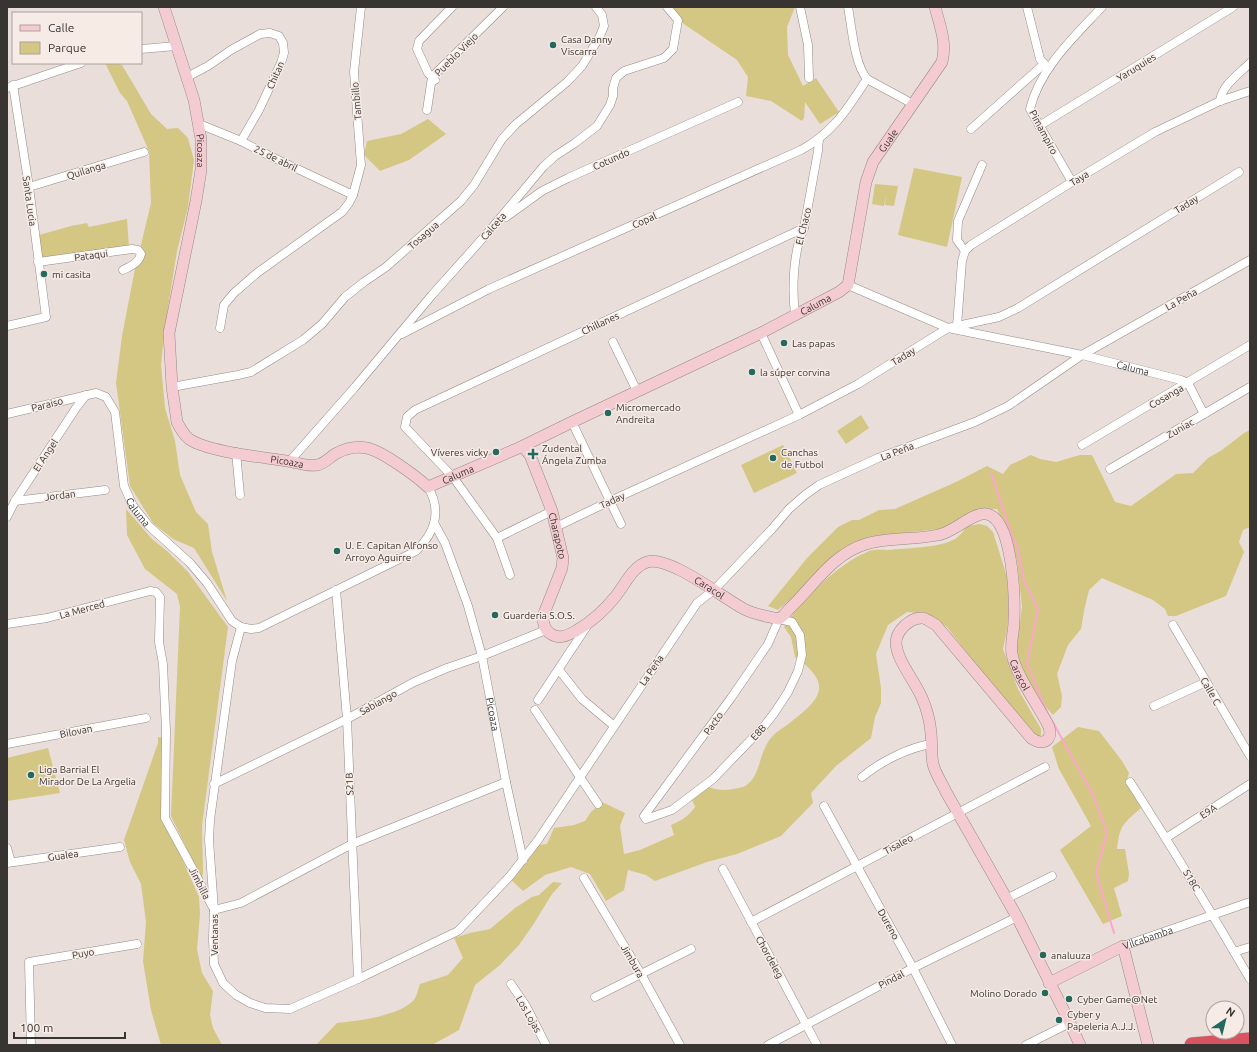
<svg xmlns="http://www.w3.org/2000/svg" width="1257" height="1052" viewBox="0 0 1257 1052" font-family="Ubuntu,sans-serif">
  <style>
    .green { fill: #d4c783 }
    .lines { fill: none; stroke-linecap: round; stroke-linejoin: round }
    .stream { stroke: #fca6ce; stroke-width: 2 }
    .street-casing { stroke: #958b86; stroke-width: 9 }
    .secondary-casing { stroke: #958b86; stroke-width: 12 }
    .highway-casing { stroke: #bfbebd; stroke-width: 16 }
    .street { stroke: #fff; stroke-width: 8 }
    .secondary { stroke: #f4cbd0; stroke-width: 11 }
    .highway { stroke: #d95361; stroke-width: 15 }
    .poi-dot { fill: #23695d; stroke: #f7ebe6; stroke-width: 1.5 }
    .labels { text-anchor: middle; stroke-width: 3; stroke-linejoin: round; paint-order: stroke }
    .poi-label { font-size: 10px; fill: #383432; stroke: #f7ebe6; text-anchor: start }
    .street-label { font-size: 10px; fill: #383432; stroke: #f7ebe6 }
  </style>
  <rect width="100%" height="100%" fill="#e9ded9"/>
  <g class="green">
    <polygon points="672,7 795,7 787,27 788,55 803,86 816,78 839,112 820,124 805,102 804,118 802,121 771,101 746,96 748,77 737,60 678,20"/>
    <polygon points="105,63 115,63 122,65 151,114 167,129 178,128 188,138 194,160 188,207 177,251 165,326 161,365 165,408 175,441 180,475 196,512 208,524 212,552 227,601 194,548 173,539 153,523 130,486 116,383 122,336 134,274 151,203 149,151 127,101 120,93"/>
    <polygon points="428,119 446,134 409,160 380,171 364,155 367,141 401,134"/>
    <polygon points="914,168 962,177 947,247 898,235"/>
    <polygon points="875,184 898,186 894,206 885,205 886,196 884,206 872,204"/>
    <polygon points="127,219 129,247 41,260 39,235 71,226 87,223 89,227"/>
    <polygon points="861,415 869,428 846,444 837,431"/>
    <polygon points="1250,430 1250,527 1243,530 1239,542 1244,552 1226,596 1176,616 1168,616 1165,609 1153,600 1102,578 1089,590 1084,611 1081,629 1068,645 1057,674 1062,696 1061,707 1053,715 1034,694 1017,656 1017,644 1022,607 1017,560 1003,521 997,509 980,508 966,515 947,528 868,537 835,555 808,583 778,610 768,606 808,557 838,527 852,520 859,520 879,510 895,509 956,482 987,466 1003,474 1010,465 1031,455 1040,459 1056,462 1080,455 1092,455 1115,502 1131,506 1176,474 1193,473 1208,458 1222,450 1244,433"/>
    <polygon points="783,445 797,473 754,493 741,465"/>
    <polygon points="126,509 152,539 167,551 188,572 228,627 202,826 203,872 202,880 171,816 180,607 177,594 145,569 127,535"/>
    <path d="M 980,524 L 987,526 L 993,532 L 1007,577 L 1009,612 L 1007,630 L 1003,649 L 1018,689 L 1041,729 L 1041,735 L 1035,736 L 984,675 L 947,627 L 927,614 L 907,612 L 888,625 L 876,654 L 881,688 L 881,703 L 875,717 L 871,738 L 836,766 L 811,793 L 813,803 L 781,836 L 737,854 L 707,862 L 655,881 L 646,875 L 628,870 L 624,890 L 606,901 L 590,874 L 571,867 L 545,875 L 523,891 L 509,878 L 530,846 L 547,844 L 554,828 L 574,825 L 585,821 L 591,812 L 602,802 L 625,813 L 620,826 L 624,854 L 640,850 L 674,835 L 671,825 C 682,820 688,817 695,807 L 691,797 L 707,786 C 715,790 723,791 733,789 C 736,788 742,788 745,786 C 759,778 759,758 766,746 C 768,741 773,735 777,732 C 782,728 788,725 792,721 C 824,697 831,682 795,657 L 791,637 L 784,627 C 801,600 838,564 867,552 C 873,549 882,550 888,550 C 906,548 939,548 955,539 C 960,536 964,530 967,526 Z"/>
    <path d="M 1078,727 L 1099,731 L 1122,761 L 1129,773 L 1126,782 L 1141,808 C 1123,824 1120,824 1117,849 L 1125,849 L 1129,874 L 1128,881 L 1114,888 L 1122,916 L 1103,924 L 1060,850 L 1091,826 L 1059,769 L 1052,747 Z"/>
    <polygon points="158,737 165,738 164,818 199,897 200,914 197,949 202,973 213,991 210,1015 213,1028 222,1045 161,1045 151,1010 143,961 146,922 141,884 130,862 124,840 158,743"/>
    <polygon points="48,748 60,793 7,801 7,758"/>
    <path d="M 553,882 L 562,883 L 552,894 L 533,925 L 519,945 L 500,965 L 475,985 L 459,1030 L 432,1045 L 316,1045 L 337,1023 C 359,1021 397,1016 413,1001 C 417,997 418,989 420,984 L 448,975 L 463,958 L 454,938 L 470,933 L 490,929 L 515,908 L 532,897 L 539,895 Z"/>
  </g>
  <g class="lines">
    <polyline class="stream" points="991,472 1011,534 1018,549 1024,581 1038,609 1027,663 1045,708 1093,795 1107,832 1096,873 1114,933"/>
    <g class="street-casing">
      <g id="street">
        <polyline points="800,7 808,45 809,78"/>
        <path d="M 848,7 C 852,28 854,63 867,79 L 913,104"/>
        <polyline points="1027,7 1040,59 1048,68"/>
        <polyline points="141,49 176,46"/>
        <polyline points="187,77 208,66 231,50 260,34 270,33 279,36 283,43 284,53 281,63 259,110 241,141"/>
        <polyline points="435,80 428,73 417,49 419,41 452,7"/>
        <polyline points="7,88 81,63"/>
        <path d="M 1220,101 C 1222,85 1239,74 1250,63"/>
        <polyline points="427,110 432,77 503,7"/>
        <polyline points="199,124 241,141 272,157 353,195"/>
        <polyline points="1039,126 1233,7"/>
        <polyline points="971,129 1044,64"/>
        <path d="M 1072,182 L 1030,109 C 1040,68 1074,37 1102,7"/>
        <polyline points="29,187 144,152"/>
        <polyline points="506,217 542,191 568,178 738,102"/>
        <polyline points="965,251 957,240 958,221 982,165"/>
        <path d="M 38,262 L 132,249 L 138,250 L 141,254 C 139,263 131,266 123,270"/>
        <path id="s1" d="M 848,285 L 948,328 L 1082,355 L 1181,380 L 1188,383 L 1204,414"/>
        <path d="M 795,314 C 792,289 793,251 804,228 L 818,151 L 819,139"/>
        <polyline points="7,326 46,317 29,187 13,85"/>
        <polyline points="957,326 962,261 965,251 971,245 1072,182 1155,132 1220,101 1250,91"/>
        <polyline points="220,328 224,305 234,293 257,273 342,212 349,203 353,195 361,165 354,72 361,7"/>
        <polyline points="761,333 799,415"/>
        <path d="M 402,334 L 489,289 L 801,150 C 834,132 847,109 867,79"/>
        <polyline points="613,342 637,391"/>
        <polyline points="172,387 238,375 251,372 303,340 322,324 345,297 364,282 386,267 461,201 474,185 502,139 516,124 567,82 582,66 600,36 604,26 602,15 596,7"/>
        <path id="s2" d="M 7,414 L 96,393 L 106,397 L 115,412 L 124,486 L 133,506 L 149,526 L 190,563 L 207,583 L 232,621 L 241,627 L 251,629 L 259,628 L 416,551 C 435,533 442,511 428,487"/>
        <polyline points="572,422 621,524"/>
        <polyline points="1082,445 1250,345"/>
        <polyline points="236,452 240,495"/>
        <polyline points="290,461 355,387 432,295 491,229 543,167 555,156 575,143 597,126 610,105 613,96 613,88 616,78 624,71 664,58 673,49 678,20 667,7"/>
        <polyline points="1110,469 1250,387"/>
        <polyline points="15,501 105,490"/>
        <polyline points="7,517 15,501 76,408 86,395"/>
        <path id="s3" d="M 434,523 L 445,543 L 468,606 L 482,656 L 506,782 L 523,860"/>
        <polyline points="556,527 610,501 799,415 858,384 948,328 999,317 1018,308 1239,172"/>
        <polyline points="497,538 552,511"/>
        <polyline points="510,575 497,538 453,477 405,427 407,417 415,410 804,228"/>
        <polyline points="336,590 347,719 358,979"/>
        <polygon points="779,619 792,622 800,635 802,655 798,671 788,692 775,712 765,725 713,779 672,810 646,819 644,816 731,698 768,644"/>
        <polyline points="7,624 47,618 150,591 156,592 160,597 159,642 163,664 166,731 165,818 196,875 212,906"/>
        <polyline points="1173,625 1250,756"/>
        <polyline points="241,627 232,661 210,820 209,840 214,910 213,938 214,964 223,983 236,995 250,1003 265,1008 290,1009 358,979 458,931 510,876 538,840 697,603 714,590 772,529 789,509 805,495 819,485 878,458 975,422 1008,406 1082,355 1250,260"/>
        <polyline points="559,670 582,699 613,725"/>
        <polyline points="538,700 587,626"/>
        <polyline points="1154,706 1206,682"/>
        <polyline points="535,710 598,804"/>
        <polyline points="7,744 146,718"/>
        <path d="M 862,777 C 880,762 909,747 932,744"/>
        <path d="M 1130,782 C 1172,847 1211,912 1250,979"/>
        <polyline points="214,784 347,719 414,682 447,668 482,656 546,630"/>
        <polyline points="824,806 913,968 952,1045"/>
        <polyline points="1166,838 1250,784"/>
        <polyline points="7,848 11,862"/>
        <polyline points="7,863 120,847"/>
        <polyline points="723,869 817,1045"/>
        <polyline points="584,878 641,974 680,1045"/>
        <polyline points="1006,899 1052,876"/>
        <polyline points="214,910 241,903 352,844 506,782"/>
        <polyline points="751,922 1045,767"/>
        <path id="s4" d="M 1123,946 L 1250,902"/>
        <polyline points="1234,952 1250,947"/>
        <polyline points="511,984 526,1006 546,1045"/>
        <polyline points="595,997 691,949"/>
        <polyline points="31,1045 29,962 137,944"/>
        <polyline points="768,1045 913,968 1017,917"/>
        <polyline points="1026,1045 1070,1023"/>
      </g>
    </g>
    <g class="secondary-casing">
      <g id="secondary">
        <path id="s5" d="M 164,7 L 194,100 L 201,139 L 201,170 L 196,201 L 169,333 L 172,387 L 177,422 C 180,428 183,434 189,439 C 208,452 262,457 287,461 C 296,462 307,467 317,465 C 324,464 329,458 335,454 C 344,449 356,446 367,448 C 382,451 416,476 428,487 L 521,447 L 572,422 L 761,333 L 839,292 L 848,285 L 866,182 L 873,162 L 942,62 C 947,43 940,26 935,7"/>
        <path id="s6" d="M 521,447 L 524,448 L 530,455 L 552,511 L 563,558 L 562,568 L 543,616 C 543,623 544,630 551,634 C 560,640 568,635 576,631 C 591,622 604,611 615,597 C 625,585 632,567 647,562 C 669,555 723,598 744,609 C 755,615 767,616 779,619 L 784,615 L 788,610 C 813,587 832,554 866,544 C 889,537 915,540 938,535 C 953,533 974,511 987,514 C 1013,519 1015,599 1014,621 C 1014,632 1010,643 1012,654 C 1016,676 1039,706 1049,727 C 1053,743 1041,745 1031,738 L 936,625 C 932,623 927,619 923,618 C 910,617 896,631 896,643 C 897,661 915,681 922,698 C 927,709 930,722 931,733 C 932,744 931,754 933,764 C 935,773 942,783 946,792 L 1017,917 L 1070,1023 L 1080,1045"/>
        <polyline points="1049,983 1123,946 1148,1045"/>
      </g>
    </g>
    <g class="highway-casing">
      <polyline id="highway" points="1192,1045 1250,1040"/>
    </g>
    <use href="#street" class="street"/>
    <use href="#secondary" class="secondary"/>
    <use href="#highway" class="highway"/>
  </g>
  <g class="poi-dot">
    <circle cx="553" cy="45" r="4"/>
    <circle cx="44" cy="274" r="4"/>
    <circle cx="784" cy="343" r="4"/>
    <circle cx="752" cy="372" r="4"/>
    <circle cx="608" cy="413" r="4"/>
    <circle cx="496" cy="452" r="4"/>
    <path d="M531 448h4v4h4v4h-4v4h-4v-4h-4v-4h4z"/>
    <circle cx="773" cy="458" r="4"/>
    <circle cx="337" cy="551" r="4"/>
    <circle cx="495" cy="615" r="4"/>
    <circle cx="31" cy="775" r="4"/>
    <circle cx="1043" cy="955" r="4"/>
    <circle cx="1045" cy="993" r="4"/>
    <circle cx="1069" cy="999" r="4"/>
    <circle cx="1059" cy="1020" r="4"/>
  </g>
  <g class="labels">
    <g class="poi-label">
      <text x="561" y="43">Casa Danny<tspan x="561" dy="12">Viscarra</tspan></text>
      <text x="52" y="278">mi casita</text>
      <text x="792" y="347">Las papas</text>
      <text x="760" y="376">la súper corvina</text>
      <text x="616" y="411">Micromercado<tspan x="616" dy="12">Andreita</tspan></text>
      <text x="542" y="452">Zudental<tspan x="542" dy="12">Ángela Zumba</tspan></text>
      <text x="488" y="456" text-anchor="end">Víveres vicky</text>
      <text x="781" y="456">Canchas<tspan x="781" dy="12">de Futbol</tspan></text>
      <text x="345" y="549">U. E. Capitan Alfonso<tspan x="345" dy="12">Arroyo Aguirre</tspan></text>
      <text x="503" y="619">Guarderia S.O.S.</text>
      <text x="39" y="773">Liga Barrial El<tspan x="39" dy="12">Mirador De La Argelia</tspan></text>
      <text x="1051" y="959">analuuza</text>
      <text x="1037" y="997" text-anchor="end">Molino Dorado</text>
      <text x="1077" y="1003">Cyber Game@Net</text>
      <text x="1067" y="1018">Cyber y<tspan x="1067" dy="12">Papeleria A.J.J.</tspan></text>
    </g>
    <g class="street-label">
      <text transform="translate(456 54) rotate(-45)" y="4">Pueblo Viejo</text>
      <text transform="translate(1136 67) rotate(-32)" y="4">Yaruquies</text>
      <text transform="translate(275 75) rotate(-66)" y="4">Chitan</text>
      <text transform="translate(356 101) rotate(-95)" y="4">Tambillo</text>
      <text transform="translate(1044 132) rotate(62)" y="4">Pimampiro</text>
      <text dy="4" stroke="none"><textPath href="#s5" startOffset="1322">Guale</textPath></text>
      <text dy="4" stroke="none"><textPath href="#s5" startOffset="149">Picoaza</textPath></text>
      <text transform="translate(276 158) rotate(26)" y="4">25 de abril</text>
      <text transform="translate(611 159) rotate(-24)" y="4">Cotundo</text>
      <text transform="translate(86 170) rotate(-17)" y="4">Quilanga</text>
      <text transform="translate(1079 178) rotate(-31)" y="4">Taya</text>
      <text transform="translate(30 201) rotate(82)" y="4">Santa Lucia</text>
      <text transform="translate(1186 204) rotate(-32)" y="4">Taday</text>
      <text transform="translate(644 220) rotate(-24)" y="4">Copal</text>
      <text transform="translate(493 226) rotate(-49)" y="4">Calceta</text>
      <text transform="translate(803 226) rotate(-76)" y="4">El Chaco</text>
      <text transform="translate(423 235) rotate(-41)" y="4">Tosagua</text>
      <text transform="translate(91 255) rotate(-8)" y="4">Pataqui</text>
      <text transform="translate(1181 299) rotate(-29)" y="4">La Peña</text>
      <text dy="4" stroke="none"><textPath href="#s5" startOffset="1132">Caluma</textPath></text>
      <text transform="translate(600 323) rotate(-25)" y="4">Chillanes</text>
      <text transform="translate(903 356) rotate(-32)" y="4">Taday</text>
      <text dy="4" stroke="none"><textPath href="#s1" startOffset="298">Caluma</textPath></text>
      <text transform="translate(1166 396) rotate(-30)" y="4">Cosanga</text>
      <text transform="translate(47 404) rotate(-14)" y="4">Paraiso</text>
      <text transform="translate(1180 428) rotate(-30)" y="4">Zuniac</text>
      <text transform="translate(897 451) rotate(-21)" y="4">La Peña</text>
      <text transform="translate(45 455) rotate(-57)" y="4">El Angel</text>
      <text dy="4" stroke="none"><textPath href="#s5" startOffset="546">Picoaza</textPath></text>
      <text dy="4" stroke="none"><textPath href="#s5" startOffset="736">Caluma</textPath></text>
      <text transform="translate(60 495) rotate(-7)" y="4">Jordan</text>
      <text transform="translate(612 500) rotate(-25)" y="4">Taday</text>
      <text dy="4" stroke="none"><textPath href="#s2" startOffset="224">Caluma</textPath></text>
      <text dy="4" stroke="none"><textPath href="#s6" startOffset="98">Charapoto</textPath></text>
      <text dy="4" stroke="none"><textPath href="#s6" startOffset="399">Caracol</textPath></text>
      <text transform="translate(82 609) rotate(-15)" y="4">La Merced</text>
      <text transform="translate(651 670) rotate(-56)" y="4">La Peña</text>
      <text dy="4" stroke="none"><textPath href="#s6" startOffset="890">Caracol</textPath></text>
      <text transform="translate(1211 691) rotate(60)" y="4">Calle C</text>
      <text transform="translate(378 702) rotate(-29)" y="4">Sabiango</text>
      <text dy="4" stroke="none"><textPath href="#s3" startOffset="201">Picoaza</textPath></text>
      <text transform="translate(713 723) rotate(-54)" y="4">Pacto</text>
      <text transform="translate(76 731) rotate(-11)" y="4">Bilovan</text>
      <text transform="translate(758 732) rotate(-47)" y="4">E8B</text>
      <text transform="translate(349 784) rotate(-92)" y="4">S21B</text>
      <text transform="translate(1208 811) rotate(-33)" y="4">E9A</text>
      <text transform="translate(898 844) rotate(-28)" y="4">Tisaleo</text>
      <text transform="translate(63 855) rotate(-8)" y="4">Gualea</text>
      <text transform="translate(1192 880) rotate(59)" y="4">S18C</text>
      <text transform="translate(200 883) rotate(63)" y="4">Jimbilla</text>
      <text transform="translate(889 924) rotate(61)" y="4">Dureno</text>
      <text transform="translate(214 935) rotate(-90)" y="4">Ventanas</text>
      <text dy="4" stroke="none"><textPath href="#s4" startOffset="26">Vilcabamba</textPath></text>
      <text transform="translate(83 953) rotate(-10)" y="4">Puyo</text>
      <text transform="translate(770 957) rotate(61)" y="4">Chordeleg</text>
      <text transform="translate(633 961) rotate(60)" y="4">Jimbura</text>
      <text transform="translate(891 979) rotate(-28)" y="4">Pindal</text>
      <text transform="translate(529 1014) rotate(60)" y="4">Los Lojas</text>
    </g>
  </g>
  <rect width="1257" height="1052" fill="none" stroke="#383432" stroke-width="16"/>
  <rect x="12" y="12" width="130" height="52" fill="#f7ebe6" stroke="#aba29e"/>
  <rect x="20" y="25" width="20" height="6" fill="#f4cbd0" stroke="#aba29e"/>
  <text x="48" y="32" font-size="12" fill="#383432">Calle</text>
  <rect x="20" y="42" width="20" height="12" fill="#d4c783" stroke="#aba29e"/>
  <text x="48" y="52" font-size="12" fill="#383432">Parque</text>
  <g transform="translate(1225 1020) rotate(35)"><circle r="19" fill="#f7ebe6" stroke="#aba29e"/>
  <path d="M0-3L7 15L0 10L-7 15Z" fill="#23695d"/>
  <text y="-6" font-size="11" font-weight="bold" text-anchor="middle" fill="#383432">N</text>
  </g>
  <path d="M14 1032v6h111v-6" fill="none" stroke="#383432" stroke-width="2"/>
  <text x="20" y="1032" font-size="12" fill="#383432" stroke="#f7ebe6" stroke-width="3" paint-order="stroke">100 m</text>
</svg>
